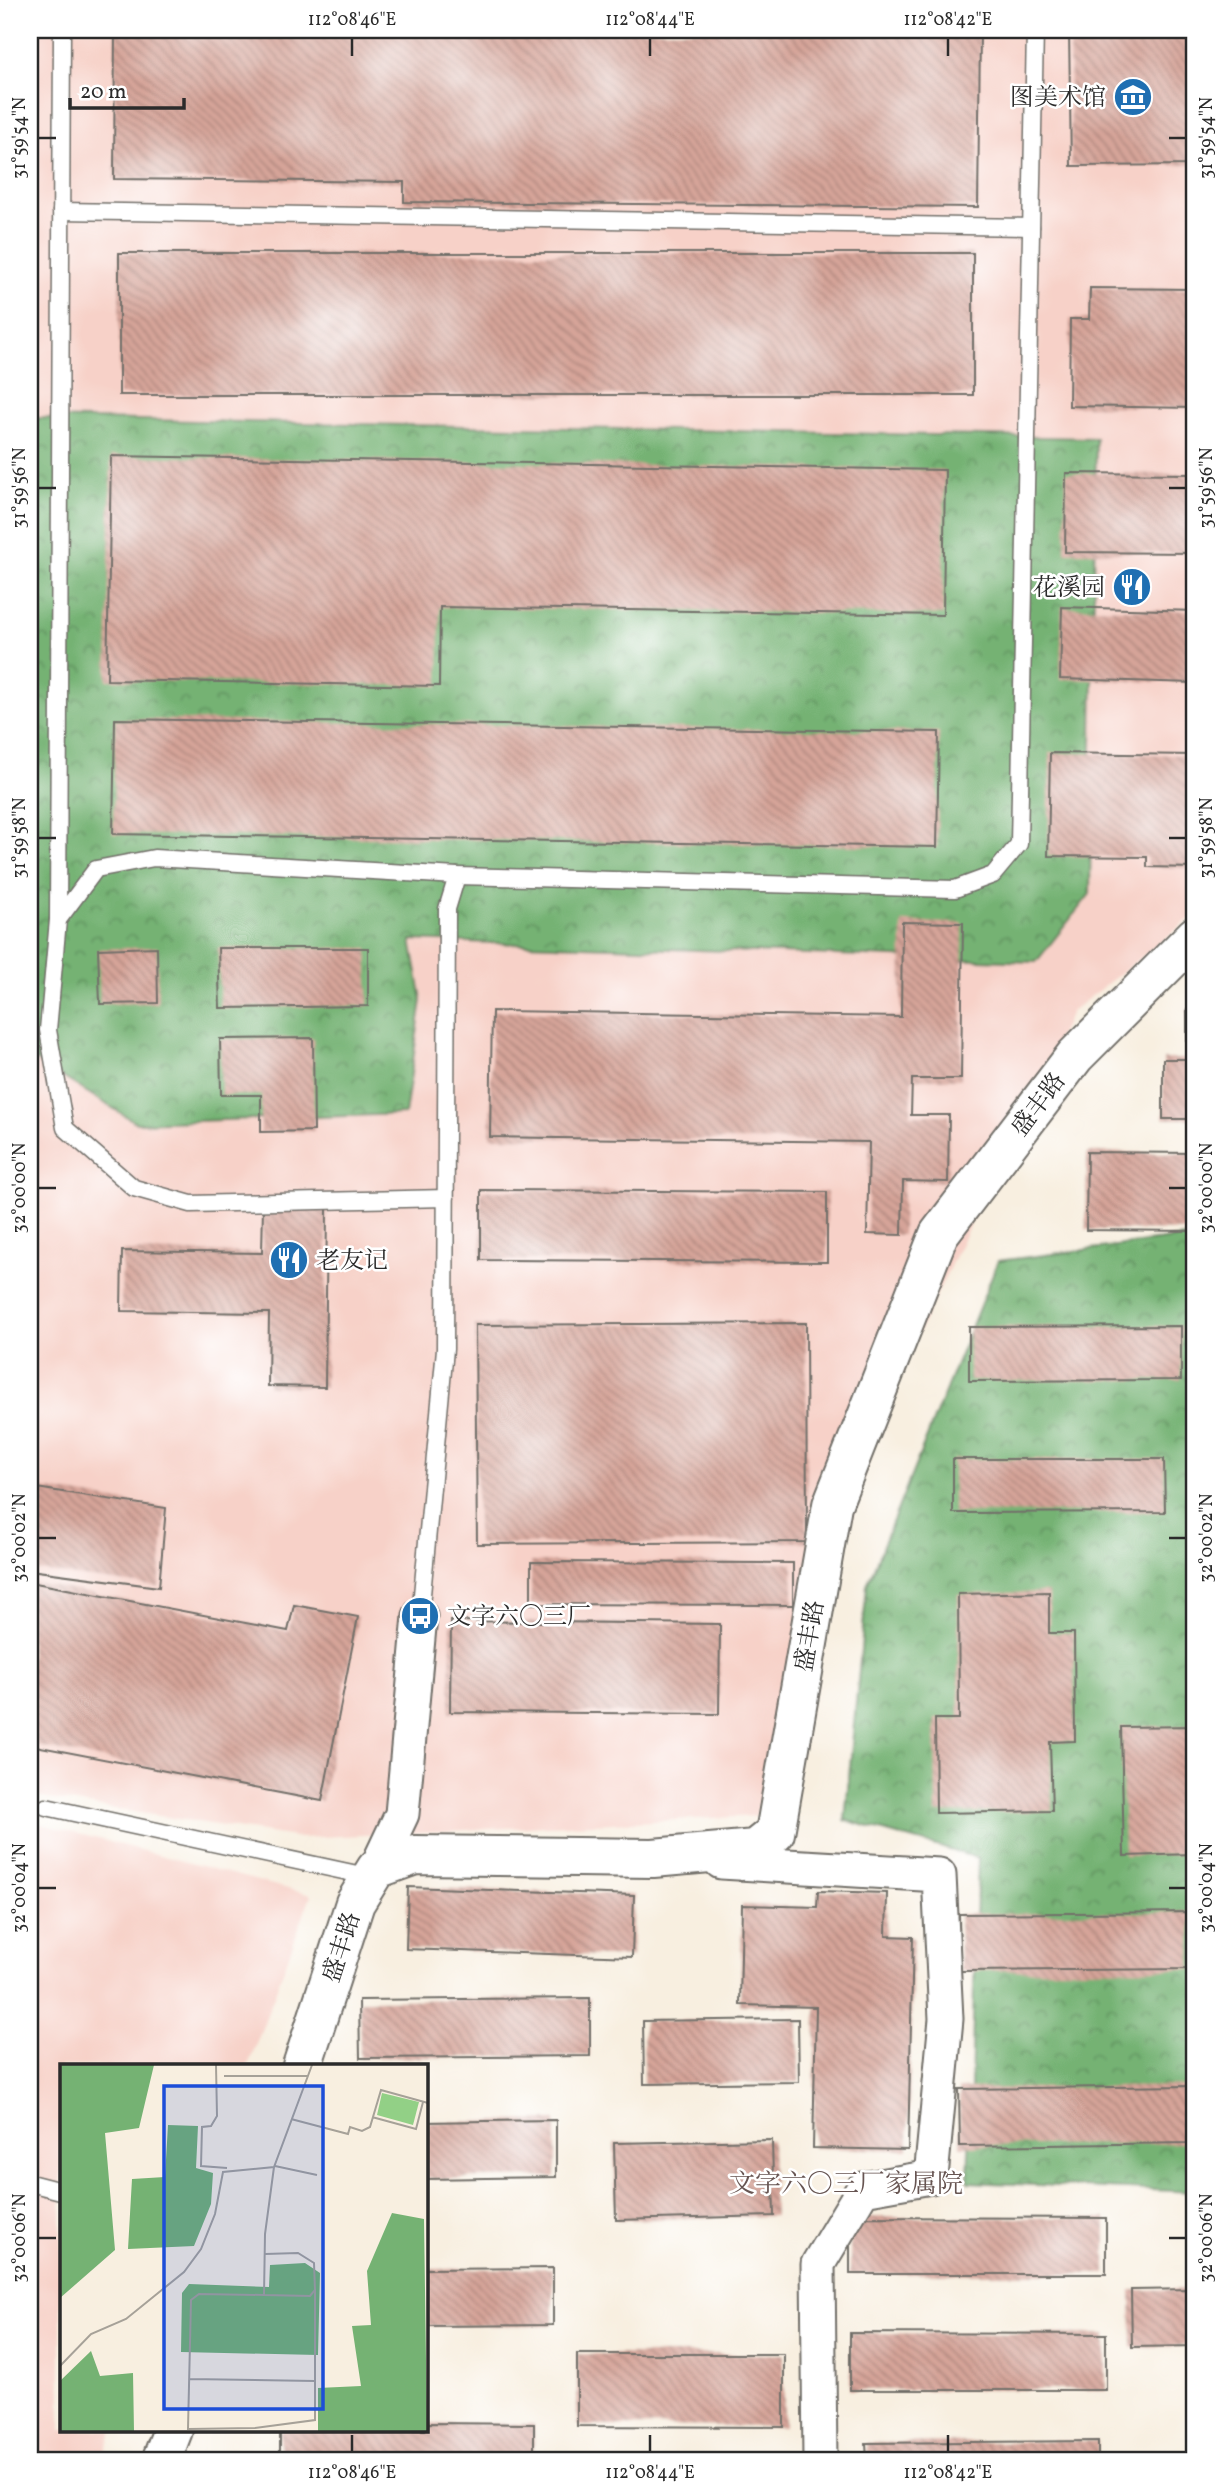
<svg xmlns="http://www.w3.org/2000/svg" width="1225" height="2491" viewBox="0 0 1225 2491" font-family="Vollkorn,'Noto Serif SC',serif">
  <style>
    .built { fill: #f7d1c8 }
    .forest { fill: url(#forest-crowns); stroke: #506e4f; stroke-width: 2 }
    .building { fill: url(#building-back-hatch) }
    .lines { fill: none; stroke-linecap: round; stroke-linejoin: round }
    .service-casing { stroke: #73706a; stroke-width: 19 }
    .minor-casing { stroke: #73706a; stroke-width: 37 }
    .tertiary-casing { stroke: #73706a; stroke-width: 42 }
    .service { stroke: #fff; stroke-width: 16 }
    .minor { stroke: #fff; stroke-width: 33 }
    .tertiary { stroke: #fff; stroke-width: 38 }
    .ticks { fill: none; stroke: #2b2b2b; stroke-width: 2.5 }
    .labels { text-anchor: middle; stroke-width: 5; stroke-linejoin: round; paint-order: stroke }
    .poi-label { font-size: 24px; fill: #2b2b2b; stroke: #fff; text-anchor: end }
    .street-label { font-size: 24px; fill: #2b2b2b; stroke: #fff }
    .neighbourhood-label { font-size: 26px; fill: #675552; stroke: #fff }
    .inset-road { fill: none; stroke: #a6a198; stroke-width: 2 }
    .view { fill: #1d4ed8; fill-opacity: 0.15; stroke: #1d4ed8; stroke-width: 3.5 }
    .inset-edge { fill: none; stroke: #2b2b2b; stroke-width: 3.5 }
    .neatline { fill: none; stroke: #2b2b2b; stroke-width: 2.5 }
    .ticks-label { font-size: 18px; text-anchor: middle; fill: #2b2b2b }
  </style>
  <defs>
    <pattern id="forest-crowns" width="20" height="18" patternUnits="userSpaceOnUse" patternTransform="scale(1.75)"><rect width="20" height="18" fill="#75b273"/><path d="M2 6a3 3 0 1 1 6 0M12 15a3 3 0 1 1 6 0" fill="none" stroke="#60915f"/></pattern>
    <pattern id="building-back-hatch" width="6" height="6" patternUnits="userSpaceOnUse" patternTransform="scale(1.75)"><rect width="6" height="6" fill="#d6a499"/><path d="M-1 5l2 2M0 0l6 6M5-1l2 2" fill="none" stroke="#ae867d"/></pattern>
  </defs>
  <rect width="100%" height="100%" fill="#fff"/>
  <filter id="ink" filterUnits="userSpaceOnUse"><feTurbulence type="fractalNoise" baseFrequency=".0143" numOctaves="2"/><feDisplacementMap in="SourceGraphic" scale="14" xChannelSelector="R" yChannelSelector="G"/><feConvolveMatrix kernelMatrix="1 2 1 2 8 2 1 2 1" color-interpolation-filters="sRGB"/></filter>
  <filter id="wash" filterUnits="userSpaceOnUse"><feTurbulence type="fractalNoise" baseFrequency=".00686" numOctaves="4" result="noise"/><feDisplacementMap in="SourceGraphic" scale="28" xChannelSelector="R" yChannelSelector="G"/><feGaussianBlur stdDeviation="1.57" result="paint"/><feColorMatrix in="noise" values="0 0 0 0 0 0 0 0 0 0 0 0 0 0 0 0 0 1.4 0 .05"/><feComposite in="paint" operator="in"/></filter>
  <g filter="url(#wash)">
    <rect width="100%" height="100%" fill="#f8efe0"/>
    <g class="built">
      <polygon points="35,30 1195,30 1195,915 1071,1012 886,1401 800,1699 756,1816 301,1838 30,1796 30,159 36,159"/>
      <polygon points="30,1821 311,1895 248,2066 61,2066 61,2430 113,2430 102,2461 30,2461"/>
    </g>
    <g class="forest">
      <polygon points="30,30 35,30 36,159 30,159"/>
      <polygon points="36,418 1096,438 1090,894 1036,962 411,940 422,1000 405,1114 137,1123 30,1057 30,667"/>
      <polygon points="1195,1236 1195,2192 968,2182 978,1858 845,1820 867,1585 998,1261"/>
    </g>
    <g id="blocks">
      <g class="building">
        <polygon points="115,30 980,30 978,207 404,202 404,182 114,179"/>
        <polygon points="1069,30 1195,30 1195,165 1071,166"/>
        <rect x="119" y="253" width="854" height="142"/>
        <polygon points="1090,288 1195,289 1195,408 1069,406 1070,319 1089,319"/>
        <polygon points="111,456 945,470 943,615 440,607 439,686 107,680"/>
        <polygon points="1066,473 1195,474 1195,553 1065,552"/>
        <polygon points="1062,607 1195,611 1195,683 1060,679"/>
        <polygon points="115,719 939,732 937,847 113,834"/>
        <polygon points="1050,753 1195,755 1195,868 1147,867 1147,857 1048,856"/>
        <polygon points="902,922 963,923 961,1079 912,1079 911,1115 949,1115 948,1182 903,1181 902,1235 867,1234 869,1142 490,1137 492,1011 901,1017"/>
        <polygon points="157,947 158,1003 100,1004 98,949"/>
        <polygon points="218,948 368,948 368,1006 220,1008"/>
        <polygon points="1187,1009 1195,1009 1195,1119 1163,1119 1163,1059 1187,1059"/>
        <polygon points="313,1038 314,1131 261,1132 261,1095 221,1095 220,1039"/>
        <polygon points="1087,1152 1195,1153 1195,1231 1086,1230"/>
        <polygon points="481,1190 827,1192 827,1262 481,1260"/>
        <polygon points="263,1208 327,1209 325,1387 268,1386 269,1313 121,1311 122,1251 262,1253"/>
        <polygon points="806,1323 807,1542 477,1544 475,1325"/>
        <polygon points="1181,1326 1181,1380 969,1381 969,1327"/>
        <polygon points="953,1459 1164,1459 1165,1512 953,1513"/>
        <polygon points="30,1487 166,1508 159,1587 30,1570"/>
        <polygon points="531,1562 793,1563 793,1605 531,1604"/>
        <polygon points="30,1582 288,1631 294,1605 358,1617 322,1801 30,1745"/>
        <polygon points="1049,1592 1049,1633 1074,1633 1075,1741 1050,1742 1052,1811 936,1813 935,1719 959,1719 958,1594"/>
        <polygon points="451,1621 720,1624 719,1714 450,1712"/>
        <polygon points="1194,1726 1195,1854 1124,1856 1121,1727"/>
        <polygon points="408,1887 634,1895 632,1957 406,1949"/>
        <polygon points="818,1891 887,1893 886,1936 913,1937 908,2150 813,2148 816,2007 740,2005 742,1905 817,1907"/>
        <polygon points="1191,1912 1191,1969 960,1971 959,1914"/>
        <polygon points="590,1998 590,2056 360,2058 359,2000"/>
        <polygon points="798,2019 799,2082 644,2084 643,2021"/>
        <polygon points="1191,2086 1191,2143 960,2146 959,2089"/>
        <polygon points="556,2120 556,2177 425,2179 425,2122"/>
        <polygon points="772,2140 774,2216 616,2220 614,2143"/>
        <polygon points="850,2217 1106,2218 1106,2274 850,2274"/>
        <polygon points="553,2268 553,2325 425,2326 425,2269"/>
        <polygon points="1195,2289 1195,2346 1132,2347 1131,2290"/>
        <polygon points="850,2333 1106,2334 1106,2390 850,2390"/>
        <polygon points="577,2354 784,2354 784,2427 577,2426"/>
        <polygon points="425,2423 534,2424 534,2461 280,2461 280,2430 425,2430"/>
        <polygon points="1098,2441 1098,2461 867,2461 866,2443"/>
      </g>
    </g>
  </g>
  <g filter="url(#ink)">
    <use href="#blocks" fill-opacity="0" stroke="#73706a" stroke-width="2"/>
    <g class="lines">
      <g class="service-casing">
        <g id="service">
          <polyline points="61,211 1031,227"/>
          <polyline points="457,876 955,889 993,875 1019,844 1035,30"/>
          <polyline points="58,920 62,30"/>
          <polyline points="420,1616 445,1349 447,909 457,876 154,858 96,869 58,920 48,1030 65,1128 134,1188 191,1204 446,1198"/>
          <polyline points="46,1807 371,1877"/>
          <polyline points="30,2183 61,2191"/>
        </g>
      </g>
      <g class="minor-casing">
        <g id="minor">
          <polyline points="721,1862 939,1875 946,2019 931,2177 863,2189 818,2264 820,2461"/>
          <polyline points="376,1869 402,1814 420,1616"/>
        </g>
      </g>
      <g class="tertiary-casing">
        <g id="tertiary">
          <polyline points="302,2066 355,1903 376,1869 415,1855 653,1858 755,1849 775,1833 832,1505 939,1234 1075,1056 1195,936"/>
          <polyline points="161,2461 173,2430"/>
        </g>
      </g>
      <use href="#service" class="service"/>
      <use href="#minor" class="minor"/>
      <use href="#tertiary" class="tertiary"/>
    </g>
  </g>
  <path class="ticks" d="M 352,38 L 352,56M 650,38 L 650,56M 948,38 L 948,56M 38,138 L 56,138M 1169,138 L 1186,138M 38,488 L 56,488M 1169,488 L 1186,488M 38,838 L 56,838M 1169,838 L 1186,838M 38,1188 L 56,1188M 1169,1188 L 1186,1188M 38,1538 L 56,1538M 1169,1538 L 1186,1538M 38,1888 L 56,1888M 1169,1888 L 1186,1888M 38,2238 L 56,2238M 1169,2238 L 1186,2238M 352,2435 L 352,2452M 650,2435 L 650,2452M 948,2435 L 948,2452"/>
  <defs>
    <g id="museum-disc" transform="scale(2.0125)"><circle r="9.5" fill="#1f6fb2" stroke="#fff"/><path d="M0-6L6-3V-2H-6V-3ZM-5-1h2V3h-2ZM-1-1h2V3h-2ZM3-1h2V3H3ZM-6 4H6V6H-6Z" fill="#fff"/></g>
    <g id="restaurant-disc" transform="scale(2.0125)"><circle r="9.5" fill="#1f6fb2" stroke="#fff"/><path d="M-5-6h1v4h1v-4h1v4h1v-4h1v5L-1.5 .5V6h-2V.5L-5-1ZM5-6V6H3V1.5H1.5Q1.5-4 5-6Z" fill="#fff"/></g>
    <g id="bus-disc" transform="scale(2.0125)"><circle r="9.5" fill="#1f6fb2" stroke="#fff"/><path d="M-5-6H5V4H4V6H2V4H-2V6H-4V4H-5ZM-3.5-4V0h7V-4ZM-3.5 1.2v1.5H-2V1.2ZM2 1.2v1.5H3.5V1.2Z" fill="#fff"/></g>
  </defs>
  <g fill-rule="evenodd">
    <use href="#museum-disc" x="1133" y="97"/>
    <use href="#restaurant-disc" x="1132" y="587"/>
    <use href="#restaurant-disc" x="289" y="1260"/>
    <use href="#bus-disc" x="420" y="1616"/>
  </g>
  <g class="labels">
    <g class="poi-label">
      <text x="1106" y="105">图美术馆</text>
      <text x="1105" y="595">花溪园</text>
      <text x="316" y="1268" text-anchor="start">老友记</text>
      <text x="447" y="1624" text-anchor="start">文字六〇三厂</text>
    </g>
    <g class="street-label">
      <text transform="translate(1038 1104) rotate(-53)" y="8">盛丰路</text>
      <text transform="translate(809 1636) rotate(-80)" y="8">盛丰路</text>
      <text transform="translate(341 1947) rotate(-72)" y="8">盛丰路</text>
    </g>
    <g class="neighbourhood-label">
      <text x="846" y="2192">文字六〇三厂家属院</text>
    </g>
  </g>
  <g transform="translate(60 2064)">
    <rect width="368" height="368" fill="#f8efe0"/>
    <path d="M 0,1 L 94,1 L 79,64 L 45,69 L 55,186 L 0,234 ZM 108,61 L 138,62 L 136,104 L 153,109 L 151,140 L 134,182 L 68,185 L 72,115 L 105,113 ZM 332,149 L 364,155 L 367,367 L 258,367 L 258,324 L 301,322 L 292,262 L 311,261 L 307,207 ZM 245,199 L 260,209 L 258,291 L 121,288 L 122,229 L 129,220 L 209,223 L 210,201 ZM 31,287 L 40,312 L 73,309 L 74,367 L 0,367 L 0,317 Z" fill="#75b273"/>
    <path d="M 322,29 L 359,38 L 353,61 L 317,51 Z" fill="#92d086"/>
    <path class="inset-road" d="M 156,1 L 157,52 L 151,62 L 142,63 L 141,102 L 167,104M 164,12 L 248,12M 312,53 L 356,65 L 363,38M 231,55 L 288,70 L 290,63 L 302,67 L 310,63 L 321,26 L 368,39M 215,102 L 257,111M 205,190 L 238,189 L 254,199 L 255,226 L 250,232 L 204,231 L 205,170 L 214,103M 204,231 L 139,230 L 131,236 L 128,365 L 195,364 L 255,356 L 255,226M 0,302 L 31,270 L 66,255 L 124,208 L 141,185 L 155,150 L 163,108 L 214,103 L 252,1M 129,315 L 255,317"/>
    <path class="view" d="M 104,22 L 263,22 L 263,345 L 104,345 Z"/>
    <rect width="368" height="368" class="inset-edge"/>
  </g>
  <rect width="1225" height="2491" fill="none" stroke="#fff" stroke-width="77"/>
  <path d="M70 98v10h114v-10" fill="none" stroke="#2b2b2b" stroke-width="3.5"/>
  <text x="80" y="98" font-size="21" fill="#2b2b2b" stroke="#ffffff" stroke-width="5" paint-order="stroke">20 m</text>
  <rect x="38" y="38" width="1148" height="2414" class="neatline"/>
  <g class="ticks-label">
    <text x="352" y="25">112°08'46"E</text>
    <text x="650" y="25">112°08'44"E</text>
    <text x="948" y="25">112°08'42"E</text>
    <text transform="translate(1206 138) rotate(-90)" y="6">31°59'54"N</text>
    <text transform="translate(19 138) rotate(-90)" y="6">31°59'54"N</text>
    <text transform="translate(1206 488) rotate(-90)" y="6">31°59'56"N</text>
    <text transform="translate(19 488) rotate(-90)" y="6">31°59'56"N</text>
    <text transform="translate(1206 838) rotate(-90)" y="6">31°59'58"N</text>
    <text transform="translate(19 838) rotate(-90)" y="6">31°59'58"N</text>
    <text transform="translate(19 1188) rotate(-90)" y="6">32°00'00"N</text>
    <text transform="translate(1206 1188) rotate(-90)" y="6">32°00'00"N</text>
    <text transform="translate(19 1538) rotate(-90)" y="6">32°00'02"N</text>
    <text transform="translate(1206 1538) rotate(-90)" y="6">32°00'02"N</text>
    <text transform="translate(1206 1888) rotate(-90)" y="6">32°00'04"N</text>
    <text transform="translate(19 1888) rotate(-90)" y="6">32°00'04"N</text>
    <text transform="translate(1206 2238) rotate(-90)" y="6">32°00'06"N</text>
    <text transform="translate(19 2238) rotate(-90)" y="6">32°00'06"N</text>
    <text x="352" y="2478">112°08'46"E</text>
    <text x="650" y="2478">112°08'44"E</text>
    <text x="948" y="2478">112°08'42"E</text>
  </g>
</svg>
